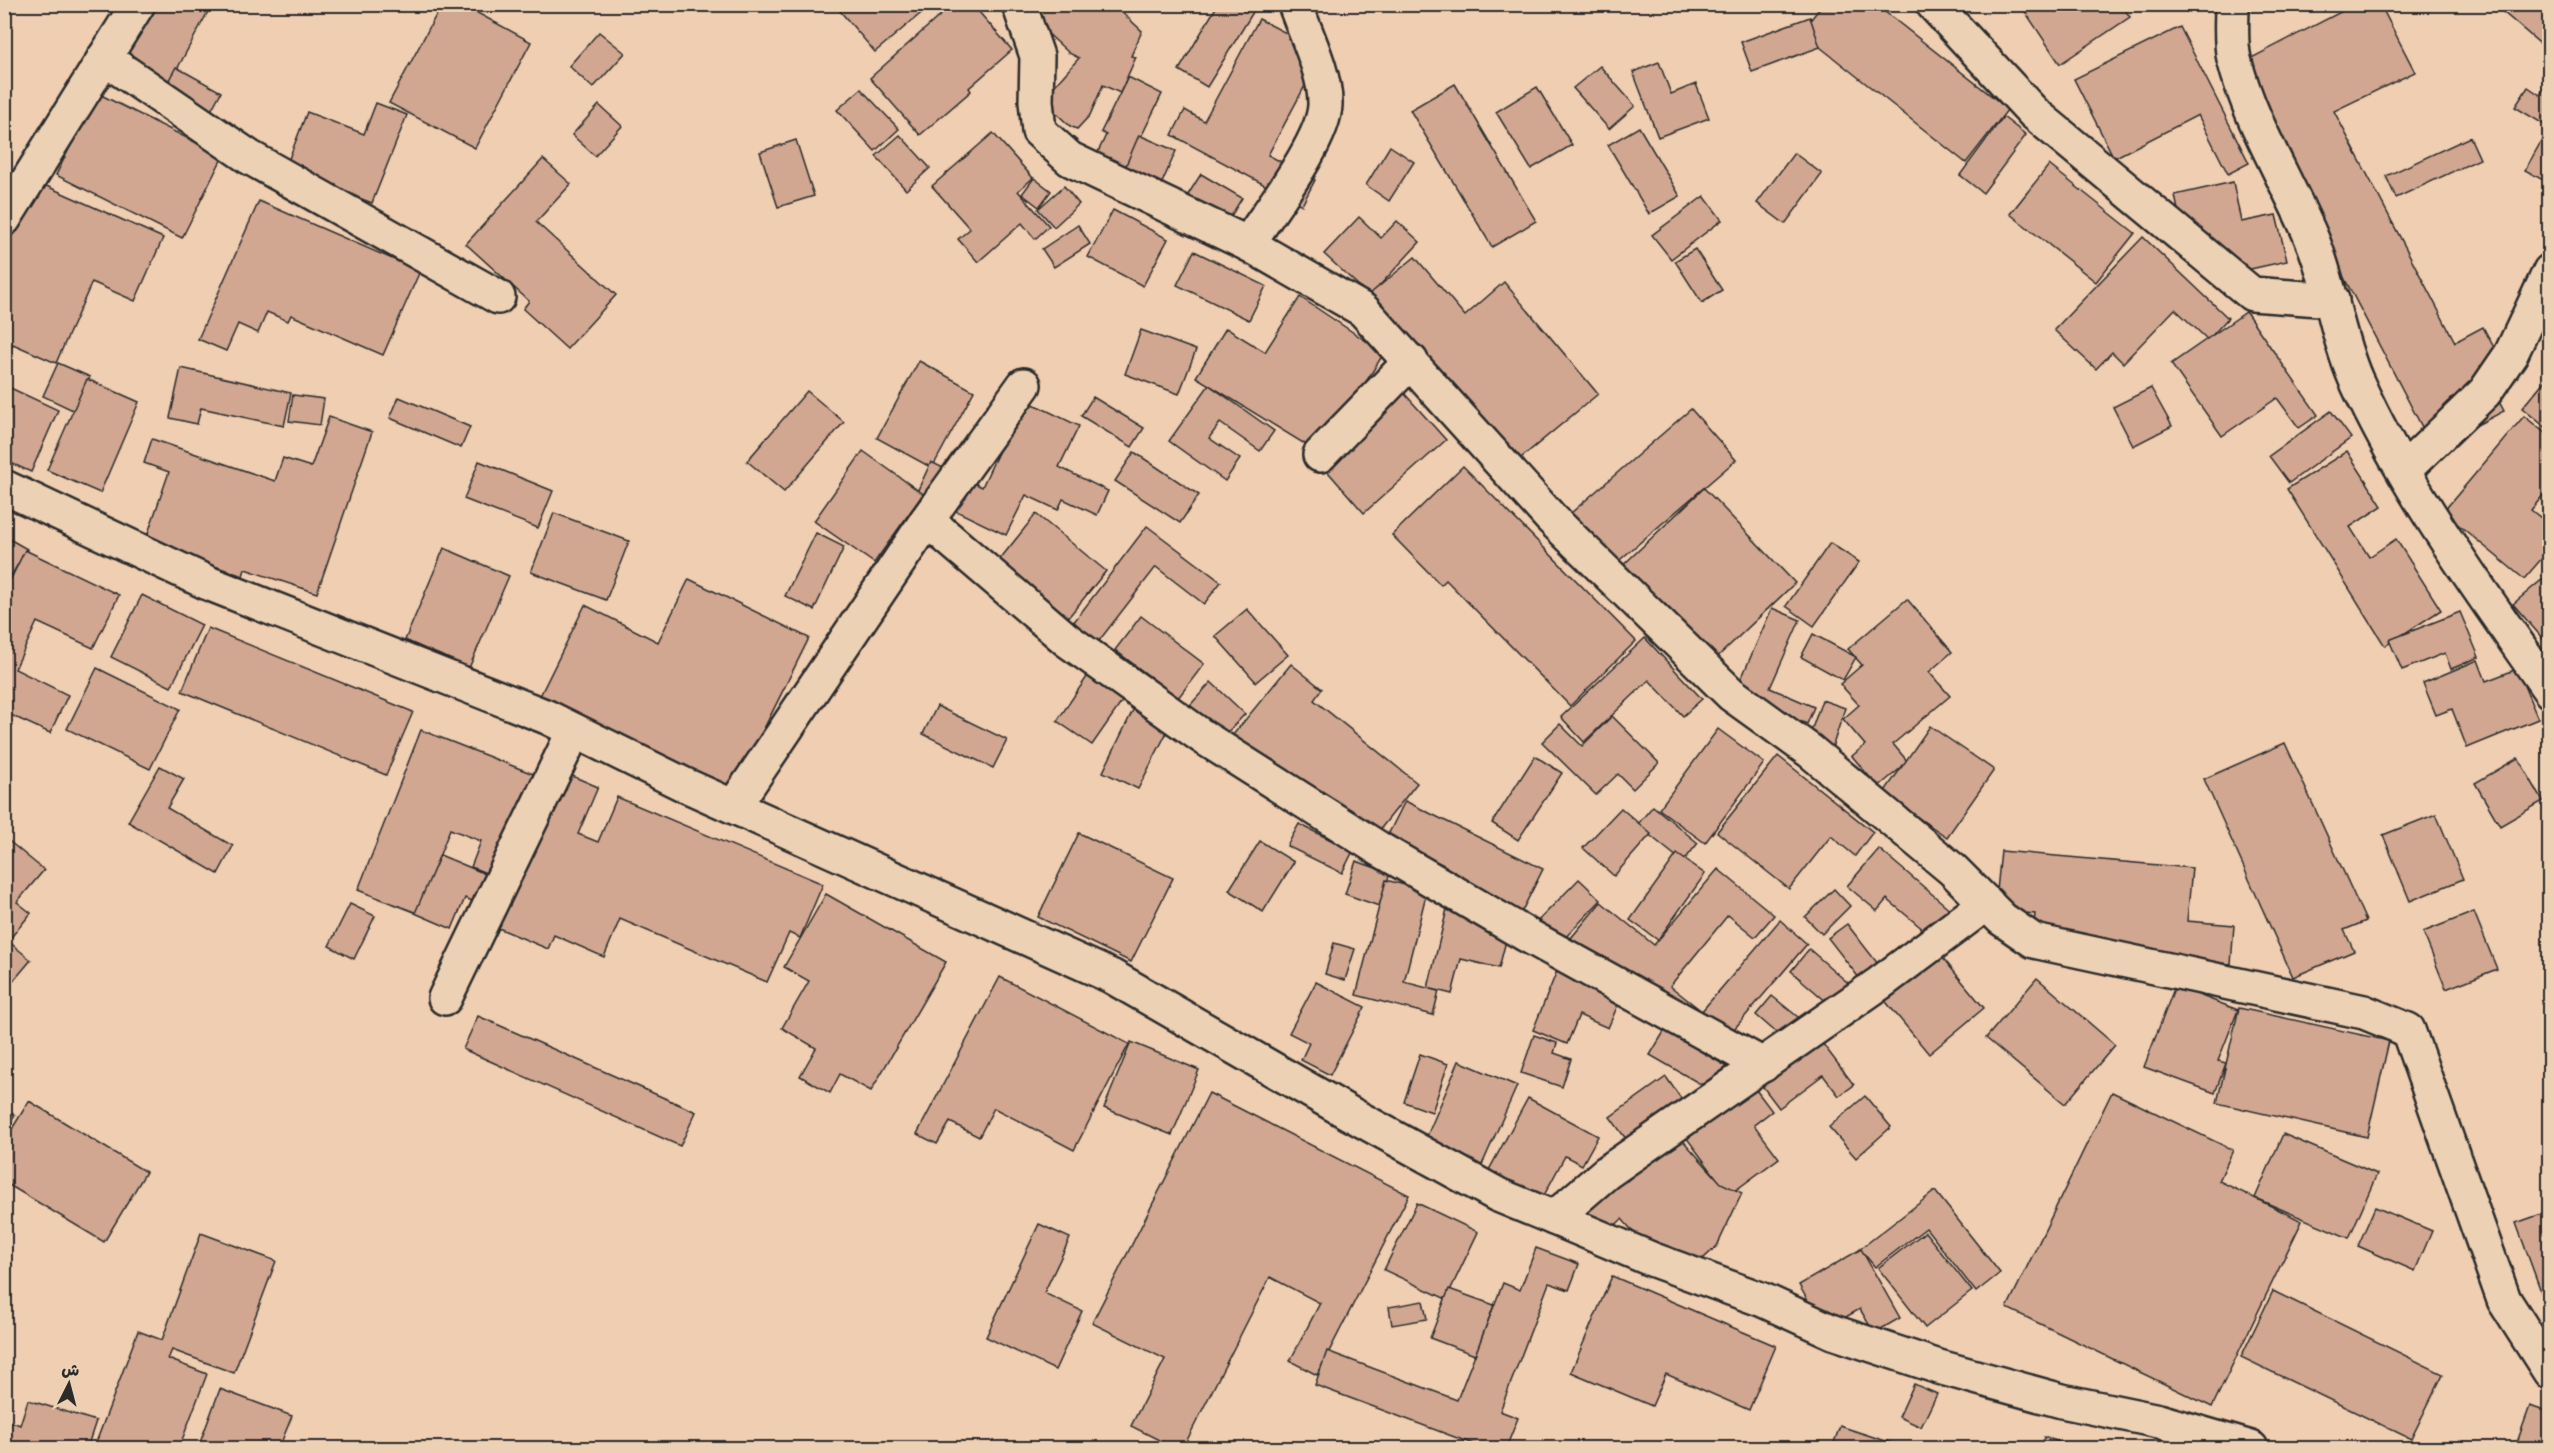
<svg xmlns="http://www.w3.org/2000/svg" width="2554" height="1453" viewBox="0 0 2554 1453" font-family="'Gochi Hand','Playpen Sans Arabic',sans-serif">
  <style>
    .building { fill: #d1a792; stroke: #2b2b2b; stroke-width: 1.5 }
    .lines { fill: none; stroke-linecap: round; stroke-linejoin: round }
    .minor-casing { stroke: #2b2b2b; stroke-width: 38 }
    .minor { stroke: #edd1b4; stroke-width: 33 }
  </style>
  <rect width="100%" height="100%" fill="#efceb2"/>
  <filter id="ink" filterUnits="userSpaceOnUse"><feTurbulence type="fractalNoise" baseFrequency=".0167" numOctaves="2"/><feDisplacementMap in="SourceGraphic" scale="12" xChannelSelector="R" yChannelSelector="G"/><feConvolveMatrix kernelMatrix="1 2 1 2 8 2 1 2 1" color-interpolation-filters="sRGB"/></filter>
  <g filter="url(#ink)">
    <g class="building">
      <polygon points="154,4 212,4 168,86 123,62"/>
      <polygon points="442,4 461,4 531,42 475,148 389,103"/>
      <polygon points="834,4 932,4 875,52"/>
      <polygon points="953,4 972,4 1012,50 969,88 971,91 920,135 870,78"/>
      <polygon points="1019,4 1113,4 1142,31 1131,56 1136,57 1120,93 1103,85 1090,115 1077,129 1070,126 1042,100 1079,58 1069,53 1018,6"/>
      <polygon points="1218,4 1258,4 1207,87 1179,70"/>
      <polygon points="1823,4 1875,4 2008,109 1966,163 1801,32"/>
      <polygon points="2020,4 2121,4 2130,17 2060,64"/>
      <polygon points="2356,4 2380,4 2415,72 2334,111 2455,342 2483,327 2499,357 2480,366 2504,411 2433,448 2234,67"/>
      <polygon points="2497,4 2550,4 2550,52 2496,6"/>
      <polygon points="1810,17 1820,47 1752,72 1741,42"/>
      <polygon points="1259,19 1323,52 1268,155 1315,180 1302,205 1172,135 1185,110 1204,121"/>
      <polygon points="2180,27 2249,163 2228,174 2198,115 2114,158 2074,79"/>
      <polygon points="599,32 625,53 593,88 569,66"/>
      <polygon points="1659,62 1671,94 1696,84 1709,118 1658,137 1633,72"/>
      <polygon points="1600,66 1635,106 1609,129 1573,88"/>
      <polygon points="176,67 221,92 208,116 163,91"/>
      <polygon points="1128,77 1162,94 1119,182 1090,169 1106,135 1101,132"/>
      <polygon points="2550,78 2550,128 2515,107 2528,87 2540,95"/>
      <polygon points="1455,84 1536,221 1492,247 1410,110"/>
      <polygon points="1537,87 1572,145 1531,169 1496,112"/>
      <polygon points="861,89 899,129 875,151 837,110"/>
      <polygon points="97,93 223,156 182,238 56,175"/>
      <polygon points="376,103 407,115 372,203 285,169 307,112 364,134"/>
      <polygon points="599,105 622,126 595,156 572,135"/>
      <polygon points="2003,117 2026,135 1983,193 1960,175"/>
      <polygon points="1639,127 1680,196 1649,214 1608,145"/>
      <polygon points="993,133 1033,178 1018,191 1049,226 1035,239 1022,223 978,262 958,239 970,229 932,186"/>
      <polygon points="900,135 930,168 906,190 876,156"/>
      <polygon points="1139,135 1176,151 1154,201 1117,186"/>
      <polygon points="2470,137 2480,159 2396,198 2386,176"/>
      <polygon points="796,140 814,196 778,207 760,152"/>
      <polygon points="2542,140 2550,145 2550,184 2525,170"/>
      <polygon points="1390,146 1414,162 1389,201 1366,185"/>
      <polygon points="1794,153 1822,174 1785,224 1757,203"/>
      <polygon points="543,159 571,184 536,222 616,295 567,349 523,309 529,301 466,244"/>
      <polygon points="2049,165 2135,233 2096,282 2010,214"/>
      <polygon points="1201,174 1242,198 1225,226 1184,201"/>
      <polygon points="1034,178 1051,191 1039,207 1022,194"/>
      <polygon points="33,180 163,238 135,301 92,282 56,363 13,344 4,363 4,245"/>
      <polygon points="2233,182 2241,222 2276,215 2287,261 2223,275 2220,260 2189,266 2175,195"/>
      <polygon points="1064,186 1079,204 1054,227 1038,209"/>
      <polygon points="1704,196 1722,220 1671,259 1652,235"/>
      <polygon points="259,201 420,271 383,355 291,315 288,321 267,312 258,333 238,324 226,351 198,339"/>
      <polygon points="1113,210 1168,239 1143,286 1088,257"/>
      <polygon points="1359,217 1381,238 1397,221 1420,242 1370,296 1324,254"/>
      <polygon points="1078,225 1090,244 1054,267 1042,249"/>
      <polygon points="2143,237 2228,318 2208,340 2175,309 2123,363 2112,352 2096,369 2054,330"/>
      <polygon points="1695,249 1722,290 1702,303 1675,261"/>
      <polygon points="1194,251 1266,286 1249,320 1177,285"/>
      <polygon points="1415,257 1465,316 1504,282 1598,394 1510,467 1366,297"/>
      <polygon points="1300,297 1384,353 1321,454 1196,377 1226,328 1265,352"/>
      <polygon points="2246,312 2318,415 2299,428 2277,398 2222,436 2171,364"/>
      <polygon points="1141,330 1196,350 1179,394 1125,374"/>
      <polygon points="919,361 974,391 932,468 877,438"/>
      <polygon points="58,363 90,377 75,411 43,396"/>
      <polygon points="181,368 291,393 284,426 201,408 197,424 170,418"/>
      <polygon points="2550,374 2550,431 2522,408"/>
      <polygon points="87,379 139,402 100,493 47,470"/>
      <polygon points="4,385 58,410 31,472 4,460"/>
      <polygon points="1209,385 1274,431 1260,451 1220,423 1209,438 1240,459 1225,481 1169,441"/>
      <polygon points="2151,388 2172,426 2133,446 2113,407"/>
      <polygon points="807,391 844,422 784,492 747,461"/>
      <polygon points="1403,392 1446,440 1364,513 1321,464"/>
      <polygon points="293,395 324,399 320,425 289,421"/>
      <polygon points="399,397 470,427 461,448 390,418"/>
      <polygon points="1093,397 1144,428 1132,447 1081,416"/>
      <polygon points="1023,399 1079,426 1059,467 1108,491 1097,515 1063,499 1058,510 1026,495 1006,535 917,492 931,462 982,487"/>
      <polygon points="1691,409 1736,460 1615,564 1571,513"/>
      <polygon points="2331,411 2351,438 2289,483 2269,456"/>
      <polygon points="2524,416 2550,437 2550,487 2531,510 2550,525 2550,549 2524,579 2443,512"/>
      <polygon points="329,417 372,432 317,593 245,569 243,576 145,542 169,472 144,463 152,439 275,481 283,458 311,467"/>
      <polygon points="863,451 923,494 874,563 814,521"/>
      <polygon points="2347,451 2382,506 2350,527 2369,557 2396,539 2441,610 2385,646 2287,489"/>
      <polygon points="1134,452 1199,495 1180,523 1115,481"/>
      <polygon points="479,461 553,491 538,528 464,499"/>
      <polygon points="1463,466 1636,641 1570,706 1446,580 1441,585 1392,535"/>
      <polygon points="1704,488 1795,583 1709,665 1618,570"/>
      <polygon points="554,513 629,541 606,600 531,572"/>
      <polygon points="1036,514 1106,571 1058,630 988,574"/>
      <polygon points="1147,526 1221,582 1204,604 1156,567 1095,646 1070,627"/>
      <polygon points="816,533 844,547 814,610 785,596"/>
      <polygon points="4,536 27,549 4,588"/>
      <polygon points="1830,543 1859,562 1814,626 1786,606"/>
      <polygon points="444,548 509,576 469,668 405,640"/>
      <polygon points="25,550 119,595 93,648 37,622 15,669 68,695 50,733 4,712 4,593"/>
      <polygon points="2550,573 2550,647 2513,604"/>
      <polygon points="689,579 809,638 731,795 538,700 585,605 658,642"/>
      <polygon points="142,595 202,625 171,687 111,657"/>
      <polygon points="1907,599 1952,652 1929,672 1950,696 1893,744 1908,762 1878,787 1852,756 1865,745 1843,719 1859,705 1840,684 1862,665 1848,649"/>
      <polygon points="1772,608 1800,620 1770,688 1814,707 1807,724 1735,693"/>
      <polygon points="1247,609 1288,655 1256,682 1215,636"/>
      <polygon points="2460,612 2479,657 2451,669 2445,653 2402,670 2389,640"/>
      <polygon points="1141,616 1204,664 1178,698 1115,650"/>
      <polygon points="208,628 413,712 386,775 182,691"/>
      <polygon points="1813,634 1856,657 1843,680 1801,657"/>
      <polygon points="1645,638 1702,699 1683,716 1649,680 1584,742 1561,717"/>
      <polygon points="2478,660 2486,681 2517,669 2538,719 2467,748 2452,709 2436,715 2423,683"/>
      <polygon points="1291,664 1322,689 1314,700 1417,783 1374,837 1232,736"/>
      <polygon points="97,668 180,709 150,769 67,729"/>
      <polygon points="1091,671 1126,696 1092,745 1057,721"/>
      <polygon points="1211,682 1245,714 1216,744 1183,713"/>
      <polygon points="1822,700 1845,708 1832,748 1808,740"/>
      <polygon points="937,706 1007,740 993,768 923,734"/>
      <polygon points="1134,708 1170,726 1138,789 1103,772"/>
      <polygon points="1612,716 1659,763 1633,789 1618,774 1596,795 1542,742 1560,724 1582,746"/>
      <polygon points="1930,726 1994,770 1947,837 1883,794"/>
      <polygon points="1718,729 1764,763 1705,843 1659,809"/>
      <polygon points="421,730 541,777 501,879 471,867 481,841 450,829 417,913 358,890"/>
      <polygon points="2285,743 2366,921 2344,930 2354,951 2293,977 2204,779"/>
      <polygon points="1535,756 1562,773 1518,840 1492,823"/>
      <polygon points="1778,756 1873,832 1855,856 1831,836 1789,889 1717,832"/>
      <polygon points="2518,758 2543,801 2500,826 2475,783"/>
      <polygon points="160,766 184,779 167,808 233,846 218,874 128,822"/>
      <polygon points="563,772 598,787 578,834 598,842 617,797 823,884 800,938 789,933 767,982 620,919 604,957 554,935 548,949 496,927"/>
      <polygon points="1405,801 1543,869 1517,921 1438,881 1446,866 1387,837"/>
      <polygon points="1653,806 1698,843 1683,862 1637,825"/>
      <polygon points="1621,808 1651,834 1614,876 1583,848"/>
      <polygon points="2436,814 2463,879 2410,901 2383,835"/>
      <polygon points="1299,824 1353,851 1342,873 1287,846"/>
      <polygon points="1079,833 1173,878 1131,962 1038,917"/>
      <polygon points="4,837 44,870 17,902 31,913 8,941 31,960 4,992"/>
      <polygon points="1260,841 1294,862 1263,912 1229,890"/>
      <polygon points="1879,849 1952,911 1931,936 1887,899 1877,911 1847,886"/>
      <polygon points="2001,851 2192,868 2187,921 2234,925 2231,964 2032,943 2035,914 1995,910"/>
      <polygon points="1677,854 1705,874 1658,940 1630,920"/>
      <polygon points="440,855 500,880 489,908 465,898 452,929 415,913"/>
      <polygon points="1356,861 1390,873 1379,906 1345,894"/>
      <polygon points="1718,869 1774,915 1755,937 1728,915 1670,986 1698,1008 1681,1028 1571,938 1601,902 1654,945"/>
      <polygon points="1579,879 1601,900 1560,943 1537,922"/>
      <polygon points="1386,880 1427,891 1404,982 1439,991 1433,1015 1356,995"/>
      <polygon points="1834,889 1850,906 1822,934 1805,917"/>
      <polygon points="826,894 946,962 871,1091 840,1074 830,1093 800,1076 816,1048 782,1028 809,981 784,967"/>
      <polygon points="350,904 375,916 354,959 329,946"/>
      <polygon points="1447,909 1510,925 1499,968 1461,959 1452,994 1428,988"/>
      <polygon points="2474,912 2497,969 2446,989 2423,932"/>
      <polygon points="1780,920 1807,944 1723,1042 1695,1019"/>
      <polygon points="1847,924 1882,969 1863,983 1828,938"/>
      <polygon points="1334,943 1355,949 1345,980 1325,974"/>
      <polygon points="1809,949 1855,989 1836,1010 1791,971"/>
      <polygon points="1937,951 1984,1008 1929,1054 1882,997"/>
      <polygon points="1559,966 1623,993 1608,1028 1579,1015 1567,1044 1533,1030"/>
      <polygon points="1000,977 1129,1044 1074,1150 994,1108 979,1137 950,1122 937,1144 917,1134"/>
      <polygon points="2037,978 2115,1045 2065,1104 1986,1038"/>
      <polygon points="1316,982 1365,1007 1330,1075 1301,1060 1309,1043 1289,1033"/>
      <polygon points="2175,986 2238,1010 2218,1061 2226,1063 2215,1093 2144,1067"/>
      <polygon points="1772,996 1803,1021 1786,1041 1756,1015"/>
      <polygon points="2239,1008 2389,1041 2367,1137 2217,1103"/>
      <polygon points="478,1016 696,1112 680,1146 463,1049"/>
      <polygon points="1665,1030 1731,1069 1716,1093 1650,1055"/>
      <polygon points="1534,1035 1557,1043 1554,1053 1571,1059 1562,1087 1521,1073"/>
      <polygon points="1816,1035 1854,1085 1839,1096 1823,1075 1779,1108 1757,1079"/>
      <polygon points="1131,1042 1199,1070 1172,1135 1104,1108"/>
      <polygon points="1420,1054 1448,1064 1432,1112 1404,1102"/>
      <polygon points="1459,1061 1517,1086 1481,1167 1424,1143"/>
      <polygon points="1666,1077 1685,1104 1629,1143 1610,1117"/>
      <polygon points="1750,1082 1772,1111 1754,1125 1779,1158 1729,1195 1683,1133"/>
      <polygon points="2112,1092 2233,1150 2219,1181 2302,1221 2212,1407 2007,1308"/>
      <polygon points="1209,1093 1409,1195 1317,1375 1290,1361 1320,1303 1270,1277 1183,1448 1175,1448 1131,1426 1165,1359 1092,1323"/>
      <polygon points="1865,1096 1891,1127 1856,1158 1829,1127"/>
      <polygon points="1528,1098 1598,1136 1582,1165 1565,1156 1542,1199 1489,1170"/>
      <polygon points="29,1101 146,1172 104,1242 4,1182 4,1142"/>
      <polygon points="4,1109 15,1115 4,1133"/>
      <polygon points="2283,1134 2377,1174 2349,1238 2255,1198"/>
      <polygon points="1678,1135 1721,1183 1742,1193 1717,1246 1694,1267 1644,1244 1622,1219 1599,1240 1559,1195 1604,1156 1627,1181"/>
      <polygon points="1935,1191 2000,1273 1976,1292 1926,1228 1875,1267 1860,1249"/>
      <polygon points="1417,1203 1478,1232 1446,1299 1384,1270"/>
      <polygon points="2375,1207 2432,1231 2415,1271 2358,1246"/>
      <polygon points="2550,1211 2550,1316 2516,1223"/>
      <polygon points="1039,1224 1070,1238 1044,1293 1082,1311 1055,1370 986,1337"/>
      <polygon points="1925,1232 1972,1291 1925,1328 1878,1268"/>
      <polygon points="201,1233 276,1261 234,1373 172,1350 168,1359 207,1374 179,1448 94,1448 138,1331 162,1340"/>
      <polygon points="1536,1248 1579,1264 1569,1290 1549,1283 1500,1411 1518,1418 1506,1448 1484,1448 1315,1385 1327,1351 1457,1400 1503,1283 1520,1290"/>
      <polygon points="1861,1249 1900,1318 1874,1333 1860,1309 1824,1329 1799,1285"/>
      <polygon points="1612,1276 1776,1346 1749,1410 1666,1374 1652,1406 1571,1372"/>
      <polygon points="1449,1289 1494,1305 1475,1355 1430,1338"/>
      <polygon points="2273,1291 2443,1374 2411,1439 2241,1357"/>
      <polygon points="1423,1301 1427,1319 1392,1325 1389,1307"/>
      <polygon points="1914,1384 1937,1394 1921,1427 1899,1417"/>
      <polygon points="220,1389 292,1416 279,1448 198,1448"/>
      <polygon points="28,1400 96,1421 87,1448 4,1448 4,1419 20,1425"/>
      <polygon points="2530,1406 2550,1413 2550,1448 2515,1448"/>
      <polygon points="1840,1426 1907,1448 1832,1448"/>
      <polygon points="2044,1437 2079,1448 2041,1448"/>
    </g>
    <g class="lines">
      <g class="minor-casing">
        <g id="minor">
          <polyline points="1019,4 1037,56 1036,101 1039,131 1070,159 1248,244 1363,310 1550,517 1731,694 1810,751 1953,870 2002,919 2034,941 2364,1012 2408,1030 2504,1300 2550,1372"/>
          <polyline points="1933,4 2034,113 2252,294 2332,300"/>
          <path d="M 2232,4 C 2232,22 2230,42 2234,59 C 2250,122 2286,178 2311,237 C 2331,283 2336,335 2356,380 C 2406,491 2481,591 2550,691"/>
          <polyline points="104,58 249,157 498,297"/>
          <polyline points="4,219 138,4"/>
          <path d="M 1248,244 C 1269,211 1324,141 1325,105 C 1326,74 1305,33 1295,4"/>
          <polyline points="1320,455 1411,361"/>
          <polyline points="2404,470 2485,392 2511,354 2550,271"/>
          <polyline points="4,487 208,583 547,717 683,784 1111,976 1349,1113 1498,1195 1554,1218 1651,1259 1763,1300 1833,1332 1939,1367 2062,1401 2159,1421 2251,1448"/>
          <polyline points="927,520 1024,385"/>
          <polyline points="734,806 927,520 1067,640 1203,737 1381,850 1525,934 1763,1065"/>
          <polyline points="445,998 574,731"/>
          <polyline points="1554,1218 1606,1173 1880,983 1987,903"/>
        </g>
      </g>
      <use href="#minor" class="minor"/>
    </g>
  </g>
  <rect width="2554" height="1453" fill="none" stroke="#edd1b4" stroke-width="24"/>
  <rect x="12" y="12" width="2530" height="1429" fill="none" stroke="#2b2b2b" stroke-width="2" filter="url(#ink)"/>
  <g transform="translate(69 1384) rotate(6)" stroke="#edd1b4" stroke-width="4.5" paint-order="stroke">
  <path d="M0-4.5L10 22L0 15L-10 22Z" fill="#2b2b2b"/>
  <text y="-9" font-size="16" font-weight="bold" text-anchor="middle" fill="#2b2b2b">ش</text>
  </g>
</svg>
